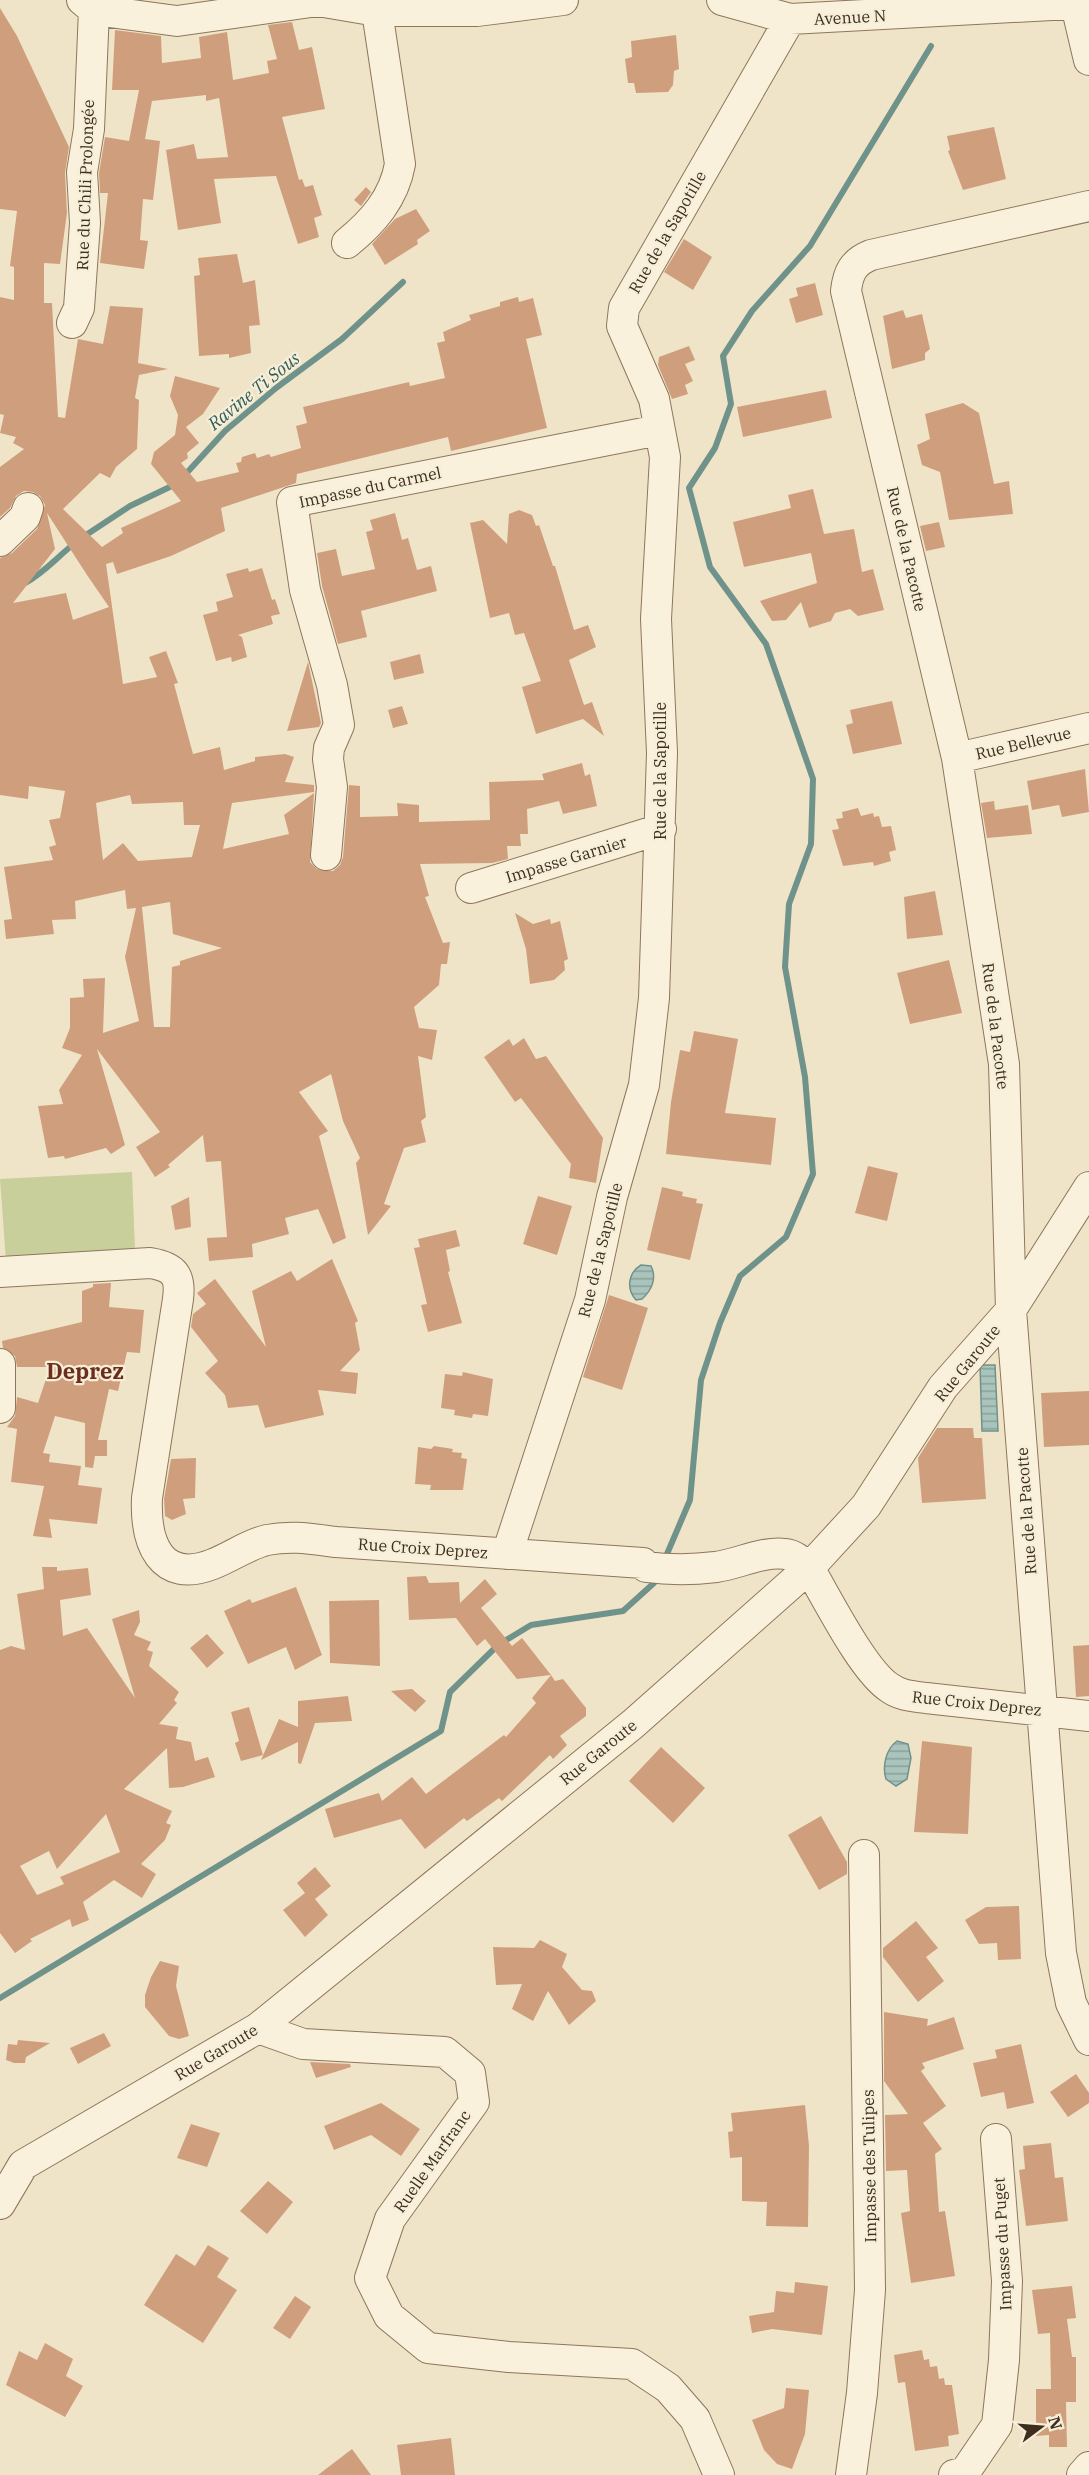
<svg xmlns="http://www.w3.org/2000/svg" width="1089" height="2475" font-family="'IBM Plex Serif',serif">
  <defs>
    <pattern id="water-rules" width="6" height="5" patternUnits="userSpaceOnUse" patternTransform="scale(1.5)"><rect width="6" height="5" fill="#a9c4bc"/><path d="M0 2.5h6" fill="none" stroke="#8ba098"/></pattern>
  </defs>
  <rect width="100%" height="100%" fill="#f0e4c8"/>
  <!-- green -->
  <path fill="#c9cf9b" d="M132,1172L135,1249L6,1261L0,1179Z"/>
  <!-- water -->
  <path fill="url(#water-rules)" stroke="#6f938a" stroke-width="1.5" d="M641,1265L651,1266C657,1278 652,1290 642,1299L636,1300C626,1289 628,1273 641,1265Z
    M980,1365H995L998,1431H982Z
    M897,1741L908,1744L911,1758L907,1779L896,1786L886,1779C882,1766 886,1749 897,1741Z"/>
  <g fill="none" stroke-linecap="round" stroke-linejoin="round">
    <!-- stream -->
    <path stroke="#6f938a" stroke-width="6" d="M183,477L225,431L276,388L342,339L403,282
      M83,537L130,506L176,484
      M25,583C44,573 57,557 75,543
      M664,1561L690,1500L701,1380L720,1323L740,1276L786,1237L813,1174L805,1077L785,967L789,904L811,844L813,779L766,644L710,567L689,488L715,448L731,404L723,356L752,311L810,246L931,46
      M0,1998L441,1731L450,1692L498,1645L531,1625L623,1611L654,1583L657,1576"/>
  </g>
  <!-- building -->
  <path fill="#cf9f7d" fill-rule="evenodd" d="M0,8L17,36L69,147L65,173L67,213L60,264L44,263V303H52L58,417L65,418L78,339L103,344L110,306L143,308L138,363L168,369L139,375L135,398L139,400L137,449L116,467L110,478L100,473L63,509L102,547L123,533L121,528L181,501L151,464L154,452L175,435L178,415L170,396L175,376L220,388L203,414L186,427L199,443L187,453L188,458L181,463L197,482L239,472L236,463L241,462L242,457L255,453L257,458L269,454L271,457L301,448L296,426L307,423L303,407L409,382L410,386L445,378L437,343L445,341L443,332L471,320L469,315L500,306V302L518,297L519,302L533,298L542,335L526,339L547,428L451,451L448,437L297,474L296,483L221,508L225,531L171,556L117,574L113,562L106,564L123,684L157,677L149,657L166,651L178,683L174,684L193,754L220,747L224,770L255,761V757L285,754L294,757L285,782L314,785V792L232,803L223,849L289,834L284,815L314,793L310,862L317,869L333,871L340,865L343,857L349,785L360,786V817L398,816L397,803L419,805V822L490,820L489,782L544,780L542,774L582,763L585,776L590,774L597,806L563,814L559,801L527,809L528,834H520L521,846H507L508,859L492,863L420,864L429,896L425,897L443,943L450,942L447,964H441L439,985L414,1007L419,1028L437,1030L432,1060L418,1056L426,1117L421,1121L426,1142L404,1148L384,1204L391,1206L368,1235L356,1163L360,1158L343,1121L331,1074L299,1092L328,1131L319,1136L346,1238L333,1244L318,1209L285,1218L289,1234L252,1244L253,1257L209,1261L207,1238L227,1237L221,1161L206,1162L203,1135L168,1165L170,1167L155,1177L136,1147L160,1132L97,1049L125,1145L111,1154L106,1148L65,1159L64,1156L48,1158L38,1106L63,1104L59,1090L82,1055L62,1048L70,1028V998L84,997L83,979L105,978L103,1033L139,1021L125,957L136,908L127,909L125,890L75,901L76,919L52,920L54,934L6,939L4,920L12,919L4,867L53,860L49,847L56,845L49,820L60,818L65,791L29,786L28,799L0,795V558L12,553L37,529L45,505L40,496L33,492L24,491L16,496L10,508L0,517V467L24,449L13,443L16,437L0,433L4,415L0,414V297L14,300V267L10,266L17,211L0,209ZM47,513L87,575L109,607L73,620L66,593L13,603L55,549ZM130,795L132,804L183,802L184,825H200L192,857L138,861L123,843L103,860L96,803ZM170,902L173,934L222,948L180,961V965L172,967L170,1027H154L142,907Z
    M292,22L299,50L312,47L325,109L282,117L299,180L302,179L305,187L313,185L322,215L314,218L319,237L298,244L276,176L214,179L221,223L178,230L166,150L194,144L197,159L228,157L219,98L206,101V95L152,101L145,139L160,141L153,200L143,199L140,240L148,241L144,269L100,263L108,193H100L99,173L105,137L129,141L139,90H112L115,30L161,36L162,63L201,58L199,37L227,32L233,80L269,73L267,61L277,59L268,25Z
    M676,35L679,69L674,71L673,85L668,92L636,93L634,83H628L625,59L632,57L631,41Z
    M994,127L1006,179L963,190L948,151L950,150L947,136Z
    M366,187L371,192L361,206L354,200Z
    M416,209L430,231L417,240L418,244L385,265L372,244L395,219Z
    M684,239L712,257L693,290L664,272Z
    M237,254L243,283L255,280L260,325L249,326L251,353L229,358V354L199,356L194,276L200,275L198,258Z
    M815,283L823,315L796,323L789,299L798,296L796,288Z
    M903,310L906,318L922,314L930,349L925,353V360L892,369L883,316Z
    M689,346L695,360L685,364L693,381L685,385L688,394L672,399L658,365L659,357Z
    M826,390L832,418L743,437L737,407Z
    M963,403L979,413L994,484L1009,481L1013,514L949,520L940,472L922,465L917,445L930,439L925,414Z
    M813,489L824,534L854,529L862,572L873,569L884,610L858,616L850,609L835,613L831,621L809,628L801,602L786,620L772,621L760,601L817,583L811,553L744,567L733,522L791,508L788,495Z
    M519,510L532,515L536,526L539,525L553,566H555L574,630L588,625L596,647L569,660L584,705L592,702L604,736L583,719L536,734L522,687L541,681L524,633L515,635L509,613L490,618L470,523L483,520L507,544L509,514Z
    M395,513L402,540L408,538L417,570L431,566L437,591L361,611L367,637L338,644L322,586L317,553L336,549L342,576L375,569L366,532L373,530L370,520Z
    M939,522L945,547L926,551L920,526Z
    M248,568L249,572L262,568L272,600L275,599L280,614L271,616L273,624L238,635L242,637L247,657L232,662L231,657L216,661L203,615L218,611L216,602L233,597L226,574Z
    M420,654L424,673L394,680L390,662Z
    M308,662L321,723L319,727L287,731Z
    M892,701L902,744L853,754L846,725L853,723L850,710Z
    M402,706L408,724L393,728L388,710Z
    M1085,769L1089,812L1062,817L1059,805L1032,810L1027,781Z
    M994,801L995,810L1028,805L1032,834L987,838L981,803Z
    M858,808L861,816L873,813L874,817L879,816L882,827L891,826L896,850L889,852L891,861L874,866L873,862L843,866L832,830L839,829L836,819L843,818L842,812Z
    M935,891L943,935L907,939L904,897Z
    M515,913L533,924L550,919L551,924L560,921L568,959L564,961L565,970L554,980L530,984L526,949Z
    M949,960L962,1013L910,1024L897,973Z
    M694,1031L738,1039L725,1113L776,1118L771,1165L666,1154L671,1102L680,1050L690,1052Z
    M524,1038L536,1059L546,1056L603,1138L596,1183L569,1178L571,1164L521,1098L515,1102L484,1057L509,1039L513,1046Z
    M868,1166L898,1173L887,1221L855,1213Z
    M662,1187L683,1192L682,1196L697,1199L696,1203L703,1204L690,1260L647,1250Z
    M538,1196L572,1206L557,1255L523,1244Z
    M189,1197L191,1227L175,1230L171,1206Z
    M456,1230L460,1246L446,1250L450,1271L448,1272L462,1323L428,1332L421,1305L427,1304L414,1248L420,1247L418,1239Z
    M332,1259L358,1321L355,1323L360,1350L340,1371L358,1373L356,1394L318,1390L324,1415L265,1428L258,1405L228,1408L225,1395L205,1373L218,1361L191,1327L193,1314L206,1304L197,1293L215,1279L266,1347L252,1291L291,1271L297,1281Z
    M111,1283L109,1307L144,1310L140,1353L127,1352L118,1391L109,1389L98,1440H107V1456H95L93,1468L85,1467V1423L55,1416L43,1453L50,1454L49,1462L81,1466L78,1485L102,1488L97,1524L49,1519L52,1538L33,1536L44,1486L11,1482L17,1429L7,1427L15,1416L17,1397L38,1403L50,1367H17L15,1356L3,1348L2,1341L82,1322V1291L93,1287V1284Z
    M609,1295L648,1308L622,1390L583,1377Z
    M463,1372L493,1379L488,1416L473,1414L472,1418L454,1415L455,1410L441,1408L445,1374L462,1376Z
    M1089,1391V1445L1044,1447L1041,1393Z
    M937,1428H973L974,1438H982L986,1499L922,1503L918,1458Z
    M434,1446L453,1449L452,1452L462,1453L461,1458L467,1459L463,1490H430L431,1485L415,1484L418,1447L431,1449Z
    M196,1458L195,1498L183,1499L186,1514L172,1520L165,1516L164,1499L171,1459Z
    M42,1567H57V1571L88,1568L91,1595L60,1600L63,1636L87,1628L135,1698L112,1619L139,1610L140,1622L134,1635L151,1642L147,1650L153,1652L149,1666L179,1692L174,1700L177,1703L159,1724L178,1727L176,1739L191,1742L195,1761L208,1757L215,1777L183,1787L169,1788L167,1748L124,1789L172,1811L166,1823L171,1825L165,1840L141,1864L156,1874L142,1898L114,1880L83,1902L89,1920L72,1927L70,1919L30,1939L32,1941L15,1953L0,1933V1650L11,1646L25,1650L17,1594L44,1589ZM106,1814L120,1852L60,1877L64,1884L37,1895L20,1866L49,1851L57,1869Z
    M426,1576L429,1583L459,1582L460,1603L485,1579L497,1594L481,1608L512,1646L522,1638L551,1675L517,1679L485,1639L477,1646L456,1618L409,1620L407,1577Z
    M296,1587L322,1655L295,1670L286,1647L248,1664L224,1611L250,1599L252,1603Z
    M379,1600L380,1666L330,1663L329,1601Z
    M207,1634L224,1653L207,1668L190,1648Z
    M1089,1645V1696L1076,1697L1073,1646Z
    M551,1675L555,1681L563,1679L586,1708V1716L560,1736L567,1745L553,1759L550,1755L502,1801L499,1798L467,1821L464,1818L425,1849L401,1819L334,1838L325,1809L379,1793L382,1801L412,1777L426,1794L504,1735L506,1737L536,1703L532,1698Z
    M412,1689L426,1701L415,1712L391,1691Z
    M348,1696L352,1721L315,1723L301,1764L298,1763V1742L261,1760L279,1719L298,1727V1701Z
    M249,1707L263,1755L241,1761L235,1743L239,1741L231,1712Z
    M922,1741L972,1747L968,1834L914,1832Z
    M661,1747L705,1788L673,1823L629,1781Z
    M821,1816L847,1862V1874L819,1890L788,1835Z
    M315,1867L331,1886L315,1899L328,1915L305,1937L283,1910L305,1893L297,1883Z
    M1019,1906L1021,1959L998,1960L997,1943L979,1944L965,1920L986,1907Z
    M916,1921L938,1948L926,1957L944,1981L918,2002L883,1957V1948Z
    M540,1940L567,1954L562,1967L582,1990L592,1991L596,2001L569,2025L548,1991L533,2021L512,2009L522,1984L496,1985L493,1947L534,1948Z
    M160,1961L179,1966L176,1986L189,2036L179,2039L169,2036L145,2007V1995L151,1977Z
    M884,2012L928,2019L927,2026L954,2017L964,2049L922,2063L925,2068L921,2071L946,2106L923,2123L942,2149L935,2154L939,2212L945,2211L955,2276L911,2283L901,2213L910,2211L907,2170L886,2171L885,2115L908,2114L884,2081Z
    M104,2033L111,2046L78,2064L70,2048Z
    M18,2040L50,2043L26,2057L25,2063H14L6,2060L8,2044L17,2045Z
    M1021,2044L1034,2103L1007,2109L1004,2092L981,2097L973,2063L997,2058L995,2050Z
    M310,2062L350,2064L351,2067L316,2078Z
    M1076,2074L1089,2093V2103L1068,2117L1050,2092Z
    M381,2103L420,2129L401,2156L371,2135L334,2150L324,2126Z
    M805,2105L809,2146L808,2227L766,2226L767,2202L742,2201V2157L730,2158L728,2132L733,2131L731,2113Z
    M191,2124L220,2133L207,2167L177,2158Z
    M1051,2143L1055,2178L1063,2177L1068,2221L1026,2226L1019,2170L1025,2169L1023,2146Z
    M268,2181L293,2202L267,2234L240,2211Z
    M208,2245L229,2258L217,2277L237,2290L203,2343L144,2305L176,2254L195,2266Z
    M795,2282L828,2286L822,2335L772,2329L752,2333L749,2316L774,2312L776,2291L794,2293Z
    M1072,2286L1076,2318L1067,2319L1072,2357H1076V2402H1066L1067,2447H1049V2435L1036,2436V2389H1051L1050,2333L1038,2334L1032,2290Z
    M295,2296L311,2307L290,2339L273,2328Z
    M45,2343L73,2359L66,2376L83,2386L65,2417L6,2385L19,2351L37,2360Z
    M922,2350L924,2360L929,2359L930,2367L937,2366L939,2379L944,2378L945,2385H952L959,2434L948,2436L949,2446L915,2451L905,2382L898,2383L894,2355Z
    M786,2388L809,2390L805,2434L792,2469L777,2464L764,2450L752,2420L784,2408Z
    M451,2438L455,2475H401L397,2445Z
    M352,2449L371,2475H318Z"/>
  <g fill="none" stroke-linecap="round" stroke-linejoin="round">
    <!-- minor casing -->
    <g stroke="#8d765c" stroke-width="32">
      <path id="minor" d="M82,0L94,10L177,21L318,1L377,11H477L563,0
        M722,0L790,19L1089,3
        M1076,5L1089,60
        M1089,206L871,255C853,262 848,273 846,291L957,758L1004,1064L1011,1310L1061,1953L1071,2003L1089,2040
        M347,243C373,222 394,198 400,164L377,11
        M72,323L79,308L85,223L82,172L89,129L94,10
        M0,541L25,517L28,508
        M957,758L1089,728
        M326,855L332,787L328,759L329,748L339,725L332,685L305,590L292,502L659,430
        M471,888L661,829
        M0,1272L150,1263C174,1267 181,1275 178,1299L147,1498C145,1542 160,1585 213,1564C231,1557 249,1544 267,1540C291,1535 312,1539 336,1542L643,1563L646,1567C669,1570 692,1570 716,1567C738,1564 763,1551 785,1554C795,1555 802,1562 809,1568C827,1598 863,1671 890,1688C901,1696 913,1696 926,1698L1089,1716
        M0,1364V1408
        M507,1554L590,1300L612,1197L644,1085L654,998L662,753L656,619L665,457L654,399L622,326L624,308L790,19
        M258,2028L303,2044L445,2052L470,2073L474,2102L390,2219L370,2278L389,2316L428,2348L509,2357L632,2364L668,2388L695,2419L719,2475
        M0,2204L23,2165L258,2028L633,1724L809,1568L866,1506L943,1387L1011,1310L1089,1187
        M851,2475L862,2393L870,2290L864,1855
        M954,2475L965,2472L997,2425L1004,2360L1007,2281L996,2139
        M1082,2475L1089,2467"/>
    </g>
    <!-- minor -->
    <use href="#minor" stroke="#faf1dc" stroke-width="30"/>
  </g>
  <g text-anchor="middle" stroke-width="4.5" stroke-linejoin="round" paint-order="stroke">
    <!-- street labels -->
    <g font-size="16" fill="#3d2e20" stroke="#f7eed8">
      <text transform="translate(850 17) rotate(-3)" y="6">Avenue N</text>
      <text transform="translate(85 185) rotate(-88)" y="6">Rue du Chili Prolongée</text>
      <text transform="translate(667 232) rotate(-60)" y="6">Rue de la Sapotille</text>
      <text transform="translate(370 487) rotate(-12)" y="6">Impasse du Carmel</text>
      <text transform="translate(907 549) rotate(77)" y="6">Rue de la Pacotte</text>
      <text transform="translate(1023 743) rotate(-13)" y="6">Rue Bellevue</text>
      <text transform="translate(660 771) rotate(-90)" y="6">Rue de la Sapotille</text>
      <text transform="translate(566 859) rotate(-17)" y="6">Impasse Garnier</text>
      <text transform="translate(996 1026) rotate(83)" y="6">Rue de la Pacotte</text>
      <text transform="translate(600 1250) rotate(-76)" y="6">Rue de la Sapotille</text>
      <text transform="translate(967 1363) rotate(-51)" y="6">Rue Garoute</text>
      <text transform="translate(1026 1511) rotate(-94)" y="6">Rue de la Pacotte</text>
      <text transform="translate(423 1548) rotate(4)" y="6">Rue Croix Deprez</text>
      <text transform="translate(977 1703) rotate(6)" y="6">Rue Croix Deprez</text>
      <text transform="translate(598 1752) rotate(-39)" y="6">Rue Garoute</text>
      <text transform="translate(216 2052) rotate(-31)" y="6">Rue Garoute</text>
      <text transform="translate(432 2161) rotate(-55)" y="6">Ruelle Marfranc</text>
      <text transform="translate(869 2166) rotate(-91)" y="6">Impasse des Tulipes</text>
      <text transform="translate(1002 2244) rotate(-93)" y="6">Impasse du Puget</text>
    </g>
    <!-- water labels -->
    <g font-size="18" font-style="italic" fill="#2f5d5a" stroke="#f7eed8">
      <text transform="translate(254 391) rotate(-39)" y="6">Ravine Ti Sous</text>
    </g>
    <!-- district labels -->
    <g font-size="22" font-weight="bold" fill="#6b2e1e" stroke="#f7eed8">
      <text x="85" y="1379">Deprez</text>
    </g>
  </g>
  <!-- north arrow -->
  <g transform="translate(1041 2427) rotate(74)" stroke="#f7eed8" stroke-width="4.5" paint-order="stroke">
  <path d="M0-4.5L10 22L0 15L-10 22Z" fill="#3d2e20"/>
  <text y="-9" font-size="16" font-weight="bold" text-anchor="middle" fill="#3d2e20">N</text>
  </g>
</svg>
